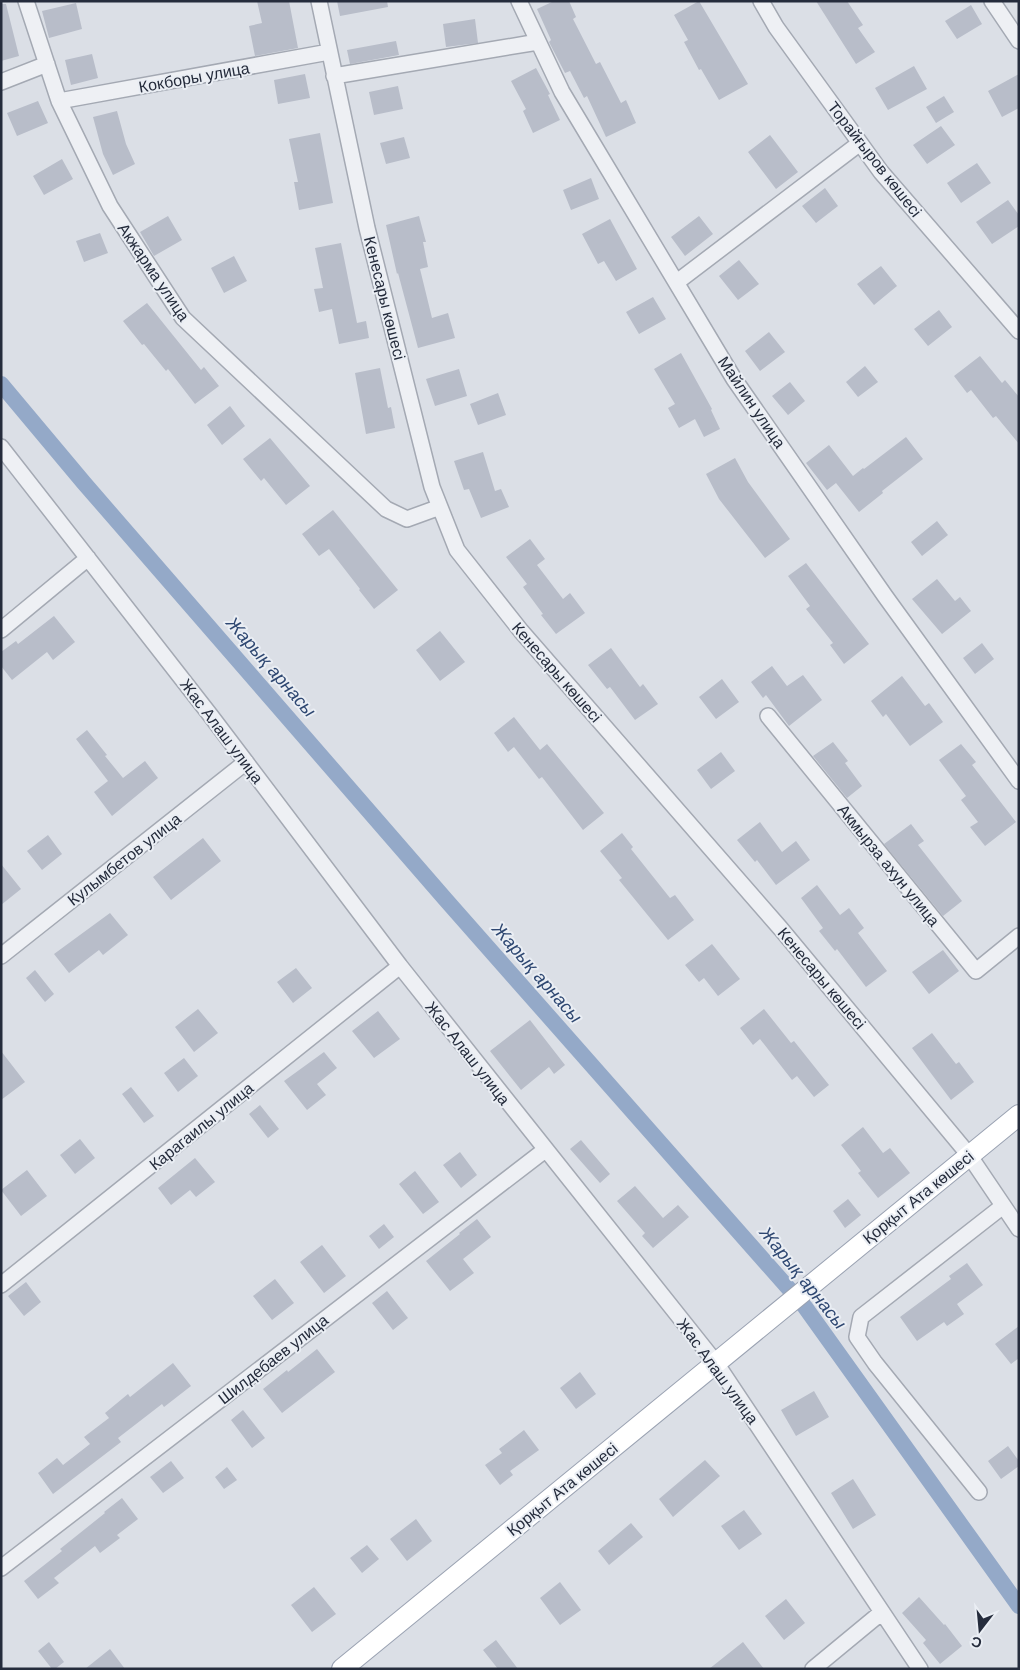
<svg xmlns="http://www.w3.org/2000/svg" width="1020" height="1670" font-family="'DM Sans',sans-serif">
  <rect width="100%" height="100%" fill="#dbdfe6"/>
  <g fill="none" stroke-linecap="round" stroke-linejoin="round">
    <!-- canal -->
    <path stroke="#94a9c8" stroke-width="16" d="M1,384L84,483L446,900L805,1307L1019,1606"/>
  </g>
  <!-- building -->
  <path fill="#b8bdc9" d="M257,1H289L298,48L255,56L249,26L262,23Z
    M337,1H387L388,7L340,16Z
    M554,1H569L576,17L573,19L596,64L600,62L621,103L626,100L636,123L606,137L587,96L584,98L570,71L565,73L549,42L551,40L537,9Z
    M699,1L748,84L719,100L701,69L699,70L684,42L688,40L674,15Z
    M816,1H847L863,25L858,28L875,52L856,64Z
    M76,3L82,29L49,38L42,11Z
    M1,4H6L19,56L1,61Z
    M971,5L982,24L957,39L945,21Z
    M475,19L478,43L446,47L443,24Z
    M396,41L399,55L350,64L347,50Z
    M92,54L98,78L71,85L65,60Z
    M914,66L927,89L888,110L875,88Z
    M536,68L550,94L548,95L560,120L533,133L523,111L526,109L511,81Z
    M305,74L310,98L278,104L274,80Z
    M1019,74V108L1002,117L988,91Z
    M398,86L403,109L374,115L369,92Z
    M944,96L954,112L936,123L926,107Z
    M38,101L48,123L17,136L7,113Z
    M117,111L126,144L135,164L113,175L103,154L93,117Z
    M941,126L955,145L927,164L913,145Z
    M320,133L333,203L299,210L294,182H298L289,139Z
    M770,135L798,172L776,189L748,152Z
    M404,137L410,158L386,164L380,143Z
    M62,159L73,179L44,195L33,176Z
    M977,163L991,183L961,203L947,183Z
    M591,178L599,199L571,210L563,190Z
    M825,188L838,206L816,223L802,206Z
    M1008,200L1019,215V226L992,244L976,222Z
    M168,216L182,240L154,256L140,232Z
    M419,216L426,242H423L428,267L420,269L432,318L448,313L455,338L418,348L398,273L397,274L386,225Z
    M699,216L713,234L685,256L671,237Z
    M610,219L637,269L616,281L604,261L598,264L582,234Z
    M100,233L108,253L84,262L76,241Z
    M341,243L357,323L366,321L369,338L339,344L332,309L319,312L314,289L323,288L315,248Z
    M234,256L247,281L224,293L211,268Z
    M739,260L759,284L738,300L719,276Z
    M881,266L897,286L874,305L857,284Z
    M653,297L666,319L639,334L626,312Z
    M147,303L201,370L204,367L219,386L195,404L168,369L166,371L144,344L142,345L123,321Z
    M939,310L952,327L928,346L914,329Z
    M769,332L785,352L760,371L745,351Z
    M681,353L712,409L711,410L720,429L704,437L695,419L679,428L668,408L675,404L654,369Z
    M980,356L1002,383L1005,380L1019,397V444L996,416L993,418L971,390L967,393L954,376Z
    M865,366L878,382L858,397L846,382Z
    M380,368L388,408L391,407L395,428L366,434L355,373Z
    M459,369L467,396L435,406L426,379Z
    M790,382L805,401L788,415L772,396Z
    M498,393L506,415L478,425L470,404Z
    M230,406L245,426L222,445L207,425Z
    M906,437L923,459L882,491L883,493L859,512L836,483L827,490L806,463L829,445L853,476L863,468L864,469Z
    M270,438L310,486L286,505L264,478L261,481L243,459Z
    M483,452L495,491L501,489L509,507L481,518L469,489L464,490L454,461Z
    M735,458L748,482L790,539L765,558L719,499L706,474Z
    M333,510L398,590L374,609L359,590L360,589L329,549L319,556L302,534Z
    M937,521L948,535L922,556L911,542Z
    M530,539L545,559L537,565L563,599L570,593L585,613L556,634L541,615L543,614L523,587L527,584L506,557Z
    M806,563L869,644L844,664L830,645L833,643L806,609L810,606L788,576Z
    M937,579L955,601L960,597L971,611L942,634L912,599Z
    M54,616L75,642L53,660L47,652L12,680L1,666V652L16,641L18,644Z
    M440,631L465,662L440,681L416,650Z
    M982,643L994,659L975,674L963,658Z
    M611,648L640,687L643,684L658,704L635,720L610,687L607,689L588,665Z
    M772,666L787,686L803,675L822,700L789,726L766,695L763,698L751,682Z
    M902,676L925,706L929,703L943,722L910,746L886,714L883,717L871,701Z
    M722,679L739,702L716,719L699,697Z
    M514,717L540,750L547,744L604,813L583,830L542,777L539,779L514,747L508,752L494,733Z
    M87,730L107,755L105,756L123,778L145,761L158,778L112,816L94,792L108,781L76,739Z
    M833,742L848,761L845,763L862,786L847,798L813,756Z
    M961,744L976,762L972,765L1016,822L985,846L970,827L978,822L961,800L966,796L939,760Z
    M721,752L735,771L711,789L697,770Z
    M760,822L782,852L796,841L810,860L776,885L757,860L755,862L737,840Z
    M911,824L924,841L918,845L962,901L943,916L884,844Z
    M622,833L633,847L631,849L670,898L675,895L694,920L668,940L619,880L622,878L600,851Z
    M48,835L62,854L42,870L27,851Z
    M203,838L221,861L171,900L153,877Z
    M1,864L21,889L1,905Z
    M817,885L840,915L849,908L864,928L858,933L887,971L866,987L837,949L835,951L819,931L823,928L801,898Z
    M110,913L128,935L103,955L99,950L69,973L54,954Z
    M712,944L740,979L718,996L704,978L699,982L685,965Z
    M943,950L959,971L929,994L912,972Z
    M296,968L312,988L293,1003L277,982Z
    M35,970L54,994L45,1002L26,978Z
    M198,1009L218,1033L194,1052L175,1027Z
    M764,1009L791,1043L794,1041L829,1085L814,1097L797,1076L792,1080L760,1039L753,1045L740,1028Z
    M378,1011L400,1039L374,1058L352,1031Z
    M530,1020L565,1065L554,1074L549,1067L521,1090L490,1051Z
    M932,1033L956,1064L959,1062L974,1082L951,1100L912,1048Z
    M1,1051L25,1082L1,1100Z
    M324,1052L337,1068L317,1084L326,1095L307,1110L284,1081Z
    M184,1058L198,1076L178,1092L164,1073Z
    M131,1087L154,1116L144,1123L122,1094Z
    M260,1105L279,1129L268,1138L249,1114Z
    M863,1127L883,1153L890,1148L910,1173L878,1198L858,1173L861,1171L841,1145Z
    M80,1139L95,1158L75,1174L60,1155Z
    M581,1140L610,1174L600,1183L570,1149Z
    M460,1152L477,1175L461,1188L443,1165Z
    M195,1158L215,1182L196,1197L190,1190L171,1205L158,1188Z
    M27,1170L47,1196L21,1216L1,1190Z
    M415,1171L439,1202L423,1214L399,1184Z
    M635,1186L663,1218L678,1205L689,1217L653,1248L642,1236L645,1233L617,1201Z
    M848,1199L861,1215L845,1228L833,1211Z
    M477,1219L491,1237L463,1259L474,1273L450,1291L426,1261L460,1234L459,1233Z
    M384,1224L394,1237L379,1249L369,1236Z
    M322,1245L346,1276L324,1293L300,1262Z
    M967,1263L983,1285L957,1304L964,1314L947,1326L944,1322L917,1341L900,1317L951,1279L949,1276Z
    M275,1279L294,1303L272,1320L253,1296Z
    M26,1282L41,1302L24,1316L8,1296Z
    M387,1291L408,1318L393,1330L372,1303Z
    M1019,1326V1358L1011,1364L995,1344Z
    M317,1349L335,1372L282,1413L263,1389L287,1370L288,1372Z
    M173,1363L191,1386L164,1407L162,1404L118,1438L121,1442L53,1494L38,1473L57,1458L63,1465L90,1444L84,1437L109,1418L105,1413L128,1394L130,1397Z
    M580,1372L596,1394L576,1409L560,1388Z
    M814,1391L829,1417L796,1436L781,1410Z
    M243,1410L265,1438L252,1448L231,1420Z
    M524,1430L539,1450L510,1471L513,1475L500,1485L485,1465L502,1453L499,1449Z
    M1008,1446L1019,1461V1466L1001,1479L988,1461Z
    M705,1460L720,1476L673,1517L659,1499Z
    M171,1461L184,1478L163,1493L150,1477Z
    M227,1467L237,1480L224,1489L215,1477Z
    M853,1479L876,1515L853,1529L831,1493Z
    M122,1498L138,1519L117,1535L120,1538L100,1553L95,1546L54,1578L59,1583L38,1599L24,1581L62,1551L60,1549L105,1513L104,1512Z
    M744,1510L762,1534L739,1550L721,1526Z
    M416,1519L432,1541L407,1561L390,1539Z
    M631,1523L643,1537L609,1565L598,1551Z
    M367,1545L379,1559L362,1573L350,1558Z
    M560,1582L581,1610L560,1625L540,1598Z
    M314,1587L336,1614L312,1632L291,1605Z
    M919,1597L944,1625L945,1624L962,1646L940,1664L923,1643L926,1640L902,1613Z
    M786,1599L805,1623L784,1640L765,1616Z
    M496,1640L518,1669H498L483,1650Z
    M49,1642L64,1662L55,1669H52L38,1651Z
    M743,1642L764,1669H709Z
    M110,1649L125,1669H85Z"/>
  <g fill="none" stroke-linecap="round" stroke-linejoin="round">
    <!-- minor casing -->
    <g stroke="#a4a9b3" stroke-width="18">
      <path id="minor" d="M26,1L59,101L110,206L183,318L386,509L407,519L440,507
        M319,1L367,228L432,487L457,550L521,631L781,929L969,1155L1019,1229
        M519,1L562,92L734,379L885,596L1019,781
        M761,1L776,27L881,172L1019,331
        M992,1L1019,41
        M334,76L538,42
        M1,82L47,64
        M59,101L329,52
        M677,282L860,143
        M1,447L211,716L400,966L716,1363L920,1669
        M1,630L88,558
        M768,716L976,971L1019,936
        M1,956L246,762
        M1,1285L400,966
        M979,1492L875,1363L857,1337L861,1317L1003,1206
        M1,1568L545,1150
        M813,1669L882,1612"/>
    </g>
    <!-- major casing -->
    <g stroke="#9aa2b2" stroke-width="22">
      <path id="major" d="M342,1669L1019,1115"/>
    </g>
    <!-- minor -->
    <use href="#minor" stroke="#eef0f4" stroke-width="15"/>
    <!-- major -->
    <use href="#major" stroke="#fff" stroke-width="20"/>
  </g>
  <g text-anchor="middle" stroke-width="4" stroke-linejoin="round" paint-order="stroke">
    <!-- street labels -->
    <g font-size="16" fill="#252c3c" stroke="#eaeef4">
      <text transform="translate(194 77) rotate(-10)" y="6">Кокборы улица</text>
      <text transform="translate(875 159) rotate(52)" y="6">Торайғыров көшесі</text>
      <text transform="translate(154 272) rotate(56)" y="6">Акжарма улица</text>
      <text transform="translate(385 298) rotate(76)" y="6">Кенесары көшесі</text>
      <text transform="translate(752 402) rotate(56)" y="6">Майлин улица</text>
      <text transform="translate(557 672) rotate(49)" y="6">Кенесары көшесі</text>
      <text transform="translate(222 731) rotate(53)" y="6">Жас Алаш улица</text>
      <text transform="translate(124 859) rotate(-38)" y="6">Кулымбетов улица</text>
      <text transform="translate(889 865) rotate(51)" y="6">Акмырза ахун улица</text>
      <text transform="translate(822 978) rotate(50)" y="6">Кенесары көшесі</text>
      <text transform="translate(468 1053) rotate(52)" y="6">Жас Алаш улица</text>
      <text transform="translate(201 1126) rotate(-39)" y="6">Карагаилы улица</text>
      <text transform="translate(918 1197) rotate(-39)" y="6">Қорқыт Ата көшесі</text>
      <text transform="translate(273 1359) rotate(-38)" y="6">Шилдебаев улица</text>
      <text transform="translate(718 1371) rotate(54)" y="6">Жас Алаш улица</text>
      <text transform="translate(562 1489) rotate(-39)" y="6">Қорқыт Ата көшесі</text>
    </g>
    <!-- water labels -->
    <g font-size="18" font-style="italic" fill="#2e4771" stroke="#eaeef4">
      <text transform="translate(271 667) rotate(49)" y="6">Жарық арнасы</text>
      <text transform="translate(537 973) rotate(49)" y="6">Жарық арнасы</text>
      <text transform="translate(803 1278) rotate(51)" y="6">Жарық арнасы</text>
    </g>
  </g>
  <!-- border -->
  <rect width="1020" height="1670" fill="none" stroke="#252c3c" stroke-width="5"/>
  <!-- north arrow -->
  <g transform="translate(980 1630) rotate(196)" stroke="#eaeef4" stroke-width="4" paint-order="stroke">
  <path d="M0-4L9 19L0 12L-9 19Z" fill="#252c3c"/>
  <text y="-8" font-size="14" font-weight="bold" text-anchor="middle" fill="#252c3c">С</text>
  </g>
</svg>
